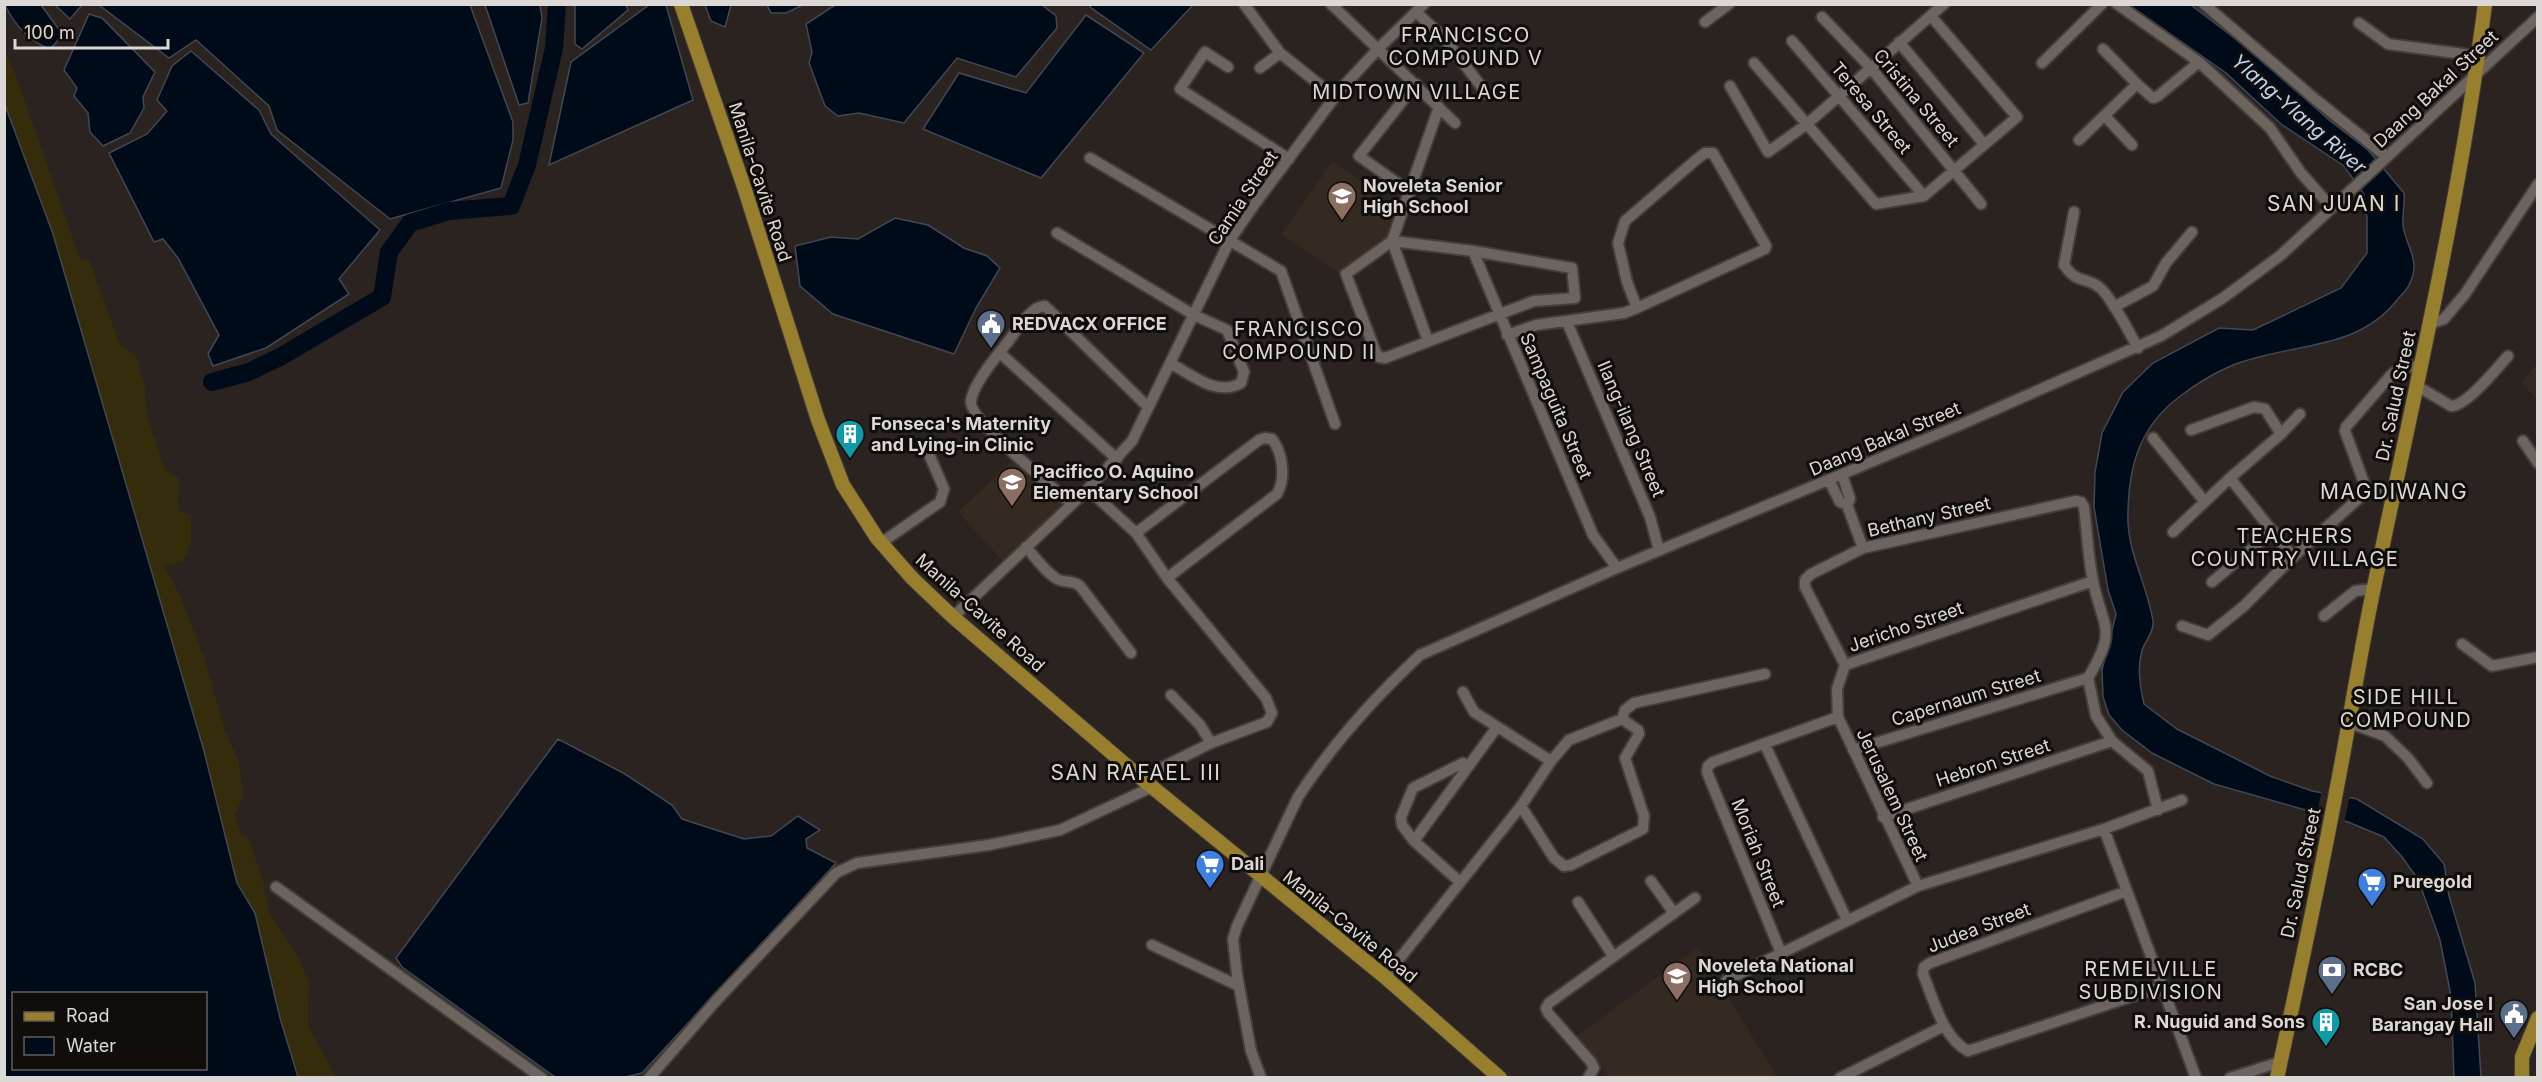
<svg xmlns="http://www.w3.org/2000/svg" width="2542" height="1082" font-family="Inter,sans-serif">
  <rect width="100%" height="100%" fill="#2a231f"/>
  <!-- built -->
  <path fill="#352a21" d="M1333,161L1399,210L1389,238L1341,274L1281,234Z
    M2537,364V400L2521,382Z
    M1015,458L1066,504L1006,565L958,512Z
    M1698,947L1777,1077H1609L1576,1037Z"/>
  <!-- sand -->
  <path fill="#342c0b" d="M4,49L17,78L80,259L89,260L121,347L135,353L145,387L147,414L165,470L179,478L178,510L191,516V541L184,561L164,566L179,593L204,657L225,731L239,762L243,797L235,815L241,835L249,838L264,884L268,910L301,962L309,984L308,1025L336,1077H298L280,1018L252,906L237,883L204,751L53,234L5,105Z"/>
  <!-- water -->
  <path fill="#000b1a" stroke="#424852" stroke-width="1.5" fill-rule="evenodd" d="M1041,4L1056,16L1057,28L1016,77L957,58L904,123L859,113L838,116L825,106L809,63L812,52L806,24L835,5Z
    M1092,4H1193V5L1151,50L1090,7Z
    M5,5H41L63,35L50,49C29,41 14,24 5,5Z
    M55,5H82L70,19Z
    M99,5H470L513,122V140L501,188L390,219L277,130L269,106L196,40L169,58Z
    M485,5H540L542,18L528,103L519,105Z
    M575,5H626L628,10L582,49L575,44Z
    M649,5H666L693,100L549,165L571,62Z
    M705,5H731L725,27L711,21Z
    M767,5H803L786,13H771Z
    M2129,5H2191L2259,57L2329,120L2368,150L2404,193C2405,204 2402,215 2403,225C2406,248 2422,260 2409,285C2407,290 2401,295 2398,299C2356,353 2290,342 2233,365C2214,373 2196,384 2179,397C2140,427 2129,464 2128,512C2126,551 2147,583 2153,621C2155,630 2145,642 2142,650C2137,668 2140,686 2144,704L2177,729L2270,776L2312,791L2357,799L2423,839L2444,864L2449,896L2475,983L2481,1077H2454L2451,996L2440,940L2418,879L2402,857L2384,837L2348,822L2214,784L2152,753L2122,730L2109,715L2103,697L2102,670L2116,614L2108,590L2094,507L2095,472L2102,433L2123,392L2153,363L2219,328L2253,330L2341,288L2367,253V217L2364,205V194L2344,166L2281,124L2226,73Z
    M89,14L102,18L155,72L143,97L144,108L130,133L103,146L90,132L88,113L74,96L77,88L64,70Z
    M1086,15L1144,53L1041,178L923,129L959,73L1026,93Z
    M191,51L259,110L271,134L380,230L339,279L349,294L266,348L213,366L208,354L219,335L178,258L163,239L154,242L109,153L147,134L167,111L157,100L172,66Z
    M5,105L53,234L204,751L237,883L255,913L280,1018L298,1077H5ZM14,994H206V1068H14Z
    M895,218L928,225L964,248L987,256L1000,268L976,308L954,354L833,314L800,286L795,246L831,237L858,239Z
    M558,739L625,774L672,805L682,819L744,839L771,836L798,816L820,830L806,839L807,848L836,863L642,1073L621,1078L555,1077L402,967L396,958Z"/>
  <!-- pier -->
  <path fill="#2a231f" d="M2322,790L2350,795L2344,824L2316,817Z"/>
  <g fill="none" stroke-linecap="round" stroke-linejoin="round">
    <!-- river -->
    <path stroke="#000b1a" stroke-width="18" d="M212,382L249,372L280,357L382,297L389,252L410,223L449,211L511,206L527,165L554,48L557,4"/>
    <!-- minor casing -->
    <g stroke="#423e3a" stroke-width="14">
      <path id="minor" d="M1244,4L1280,53L1335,97
        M1331,4L1455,123
        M2117,4L2199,62L2270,128L2301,173L2332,208
        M2204,4L2315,99L2387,157
        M1416,12L1445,39L1487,94
        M1822,17L1870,67L1981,204
        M1705,22L1729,4
        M2359,23L2388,44L2478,56
        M1792,41L1924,196
        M1899,42L1984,144
        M1754,63L1876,204L1924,196L2017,117L1931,16
        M2042,63L2102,4
        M1228,67L1205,52L1180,89L1289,159
        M1260,68L1280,53
        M2137,84L2153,98L2158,96L2199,62
        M1730,86L1768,152L1807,124L1944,4
        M2105,116L2132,145
        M2079,140L2137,84L2103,49
        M1090,158L1281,271L1335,424
        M1410,192L1359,156L1416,84
        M2074,212L2064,265C2078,285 2085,276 2099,287C2111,296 2130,334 2138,348
        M1057,233L1194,315L1227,330L1244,372L1241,383C1217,397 1192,375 1170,363
        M1392,241L1473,251L1572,268L1575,298L1534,301L1385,358L1379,357L1376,353L1346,274Z
        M1392,241L1439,107
        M1392,241L1428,341
        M1473,251L1593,535L1617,568
        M2114,307L2153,286L2166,263L2192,232
        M1567,322L1650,517L1659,550
        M2429,324L2444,319L2465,294L2538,184
        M1507,335L1536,325L1624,313L1637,308L1765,249L1766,246L1713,153H1705L1697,159L1625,221L1618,243L1627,282L1637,308
        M1000,353L1117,459
        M2417,386L2451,406C2466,407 2497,368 2508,356
        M2191,430L2254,407L2265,409L2281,434
        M2153,438L2205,502
        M2523,441L2538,463
        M1842,474L1850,499L1847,505L1863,548
        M2230,478L2293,557
        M1829,480L1840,502L1847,505
        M1088,489L1136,533L1167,578L1266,698L1272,713L1267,722L1211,743L1157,770
        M2367,491L2345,431L2346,427L2391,375L2402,367L2421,366
        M1072,504C1055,489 968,419 971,401C973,384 996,357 1007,343C1016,332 1030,306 1045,306L1148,407
        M2173,532L2230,478L2281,434L2300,414
        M1136,533L1259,440L1265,438L1272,439C1283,453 1286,479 1277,494L1167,578
        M881,543L940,502L944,489L925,445
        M1026,547C1035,557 1045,572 1057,579C1064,583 1073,580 1080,586L1131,653
        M2212,582L2273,531
        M2324,616L2355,591L2373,589
        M953,617L1088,489L1132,441L1230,240L1254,205L1340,90L1378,49L1424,4
        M2182,626L2208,635L2244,606L2293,557L2367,491L2393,497
        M2462,644L2492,666L2538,657
        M1845,665L1805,587V580L1811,574L1863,548L2076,501L2081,502L2084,507C2087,531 2088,557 2093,581C2103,630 2118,628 2088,678
        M2088,678L2096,716L2112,741L2148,771L2158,810
        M1463,692L1474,712L1551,761
        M1171,695L1200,725L1211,743
        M1838,717L1918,886
        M2347,722L2385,736L2408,758L2427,783
        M1765,745L1847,920
        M1853,750L2088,678
        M1521,806L1554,858L1564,866L1571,865L1643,829L1644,816L1625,758L1639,734L1638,730L1622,719
        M1883,817L2112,741
        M2104,829L2196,1078
        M1414,841L1497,727
        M1651,881L1674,913
        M1460,882L1414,841L1402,825L1401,817L1413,788L1463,763L1469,766
        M276,887L542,1078
        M2127,891L1930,963L1924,967L1923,974C1934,1000 1942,1037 1968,1051L2163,986
        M1578,902L1613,956
        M1152,945L1239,986
        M1781,953L1707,772L1708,766L1713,762L1838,717L1837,689L1845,665L2093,581
        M1385,977L1521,806L1551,761L1569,740L1622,719L1625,710L1634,703L1765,674
        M1727,980L1918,886L2104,829L2182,800
        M649,1078L715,1002L836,873L857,863L989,845L1060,830L1152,787
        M1261,1078L1251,1051L1237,975L1233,939L1237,926L1298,797C1332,745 1375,697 1420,655L1617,568L1962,424L2161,336L2223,298L2281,255L2538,17
        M1588,1078L1594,1068L1591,1062L1548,1013L1546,1008L1549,1003L1695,898
        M1840,1078L1944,1026
        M2230,1078L2280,1062"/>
    </g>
    <!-- major casing -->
    <g stroke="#423e3a" stroke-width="16">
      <path id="major" d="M681,4L744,187L818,420L843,485L877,538L912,578L953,617L1141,778L1385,977L1500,1078
        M2277,1078C2298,981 2319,884 2337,787C2350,720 2360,653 2374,587C2414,394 2460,201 2485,4
        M2522,1078V1057L2538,1018"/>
    </g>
    <!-- minor -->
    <use href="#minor" stroke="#6c645f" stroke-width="10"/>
    <!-- major -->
    <use href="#major" stroke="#987f2e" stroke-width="14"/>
  </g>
  <!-- icons -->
  <defs>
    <g id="school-pin" transform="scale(1.5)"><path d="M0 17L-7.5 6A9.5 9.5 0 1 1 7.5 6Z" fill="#8d6e63" stroke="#100d0b"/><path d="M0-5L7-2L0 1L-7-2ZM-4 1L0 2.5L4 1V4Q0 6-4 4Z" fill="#fff"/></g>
    <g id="civic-pin" transform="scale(1.5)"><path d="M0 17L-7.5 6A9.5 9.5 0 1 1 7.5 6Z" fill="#5c6f8a" stroke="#100d0b"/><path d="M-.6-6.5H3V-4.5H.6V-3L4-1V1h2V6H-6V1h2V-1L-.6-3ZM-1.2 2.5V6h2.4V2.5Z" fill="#fff"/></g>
    <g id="building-pin" transform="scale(1.5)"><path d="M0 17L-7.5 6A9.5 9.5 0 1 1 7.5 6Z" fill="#0f9aa8" stroke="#100d0b"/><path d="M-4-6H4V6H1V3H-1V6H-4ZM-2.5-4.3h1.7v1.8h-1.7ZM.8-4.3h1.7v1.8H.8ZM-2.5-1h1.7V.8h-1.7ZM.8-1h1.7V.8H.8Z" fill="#fff"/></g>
    <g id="supermarket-pin" transform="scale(1.5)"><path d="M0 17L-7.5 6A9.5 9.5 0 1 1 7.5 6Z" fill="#3f7fe0" stroke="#100d0b"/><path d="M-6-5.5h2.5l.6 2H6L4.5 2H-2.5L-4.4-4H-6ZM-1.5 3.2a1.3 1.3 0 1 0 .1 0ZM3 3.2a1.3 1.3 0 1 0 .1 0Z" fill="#fff"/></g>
    <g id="bank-pin" transform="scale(1.5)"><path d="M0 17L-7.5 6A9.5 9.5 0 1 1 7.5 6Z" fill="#5c6f8a" stroke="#100d0b"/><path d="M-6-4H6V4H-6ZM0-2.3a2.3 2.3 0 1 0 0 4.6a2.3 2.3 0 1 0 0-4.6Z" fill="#fff"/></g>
  </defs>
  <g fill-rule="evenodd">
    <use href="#school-pin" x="1342" y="196"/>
    <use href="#civic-pin" x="991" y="324"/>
    <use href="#building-pin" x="850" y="434"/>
    <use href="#school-pin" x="1012" y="482"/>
    <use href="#supermarket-pin" x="1210" y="864"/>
    <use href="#supermarket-pin" x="2372" y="882"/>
    <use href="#bank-pin" x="2332" y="970"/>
    <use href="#school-pin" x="1677" y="976"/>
    <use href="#civic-pin" x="2514" y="1014"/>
    <use href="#building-pin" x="2326" y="1022"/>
  </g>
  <g text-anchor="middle" stroke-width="6" stroke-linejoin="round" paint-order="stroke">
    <!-- street labels -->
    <g font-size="18" fill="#dcd8d5" stroke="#100d0b">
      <text transform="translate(2436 89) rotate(-43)" y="6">Daang Bakal Street</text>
      <text transform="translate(1916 98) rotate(50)" y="6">Cristina Street</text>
      <text transform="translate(1871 108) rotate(50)" y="6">Teresa Street</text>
      <text transform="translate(760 182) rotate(72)" y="6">Manila-Cavite Road</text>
      <text transform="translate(1243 198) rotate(-56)" y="6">Camia Street</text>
      <text transform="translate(2396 396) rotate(-78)" y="6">Dr. Salud Street</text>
      <text transform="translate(1556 406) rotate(67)" y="6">Sampaguita Street</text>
      <text transform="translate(1631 429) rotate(67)" y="6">Ilang-ilang Street</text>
      <text transform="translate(1885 439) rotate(-23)" y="6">Daang Bakal Street</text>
      <text transform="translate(1929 517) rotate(-13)" y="6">Bethany Street</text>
      <text transform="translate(980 613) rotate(42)" y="6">Manila-Cavite Road</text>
      <text transform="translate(1906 627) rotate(-19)" y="6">Jericho Street</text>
      <text transform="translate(1966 698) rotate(-17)" y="6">Capernaum Street</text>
      <text transform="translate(1993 763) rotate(-18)" y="6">Hebron Street</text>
      <text transform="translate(1892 795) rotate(65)" y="6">Jerusalem Street</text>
      <text transform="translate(1758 853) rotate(68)" y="6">Moriah Street</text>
      <text transform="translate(2301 873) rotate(-78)" y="6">Dr. Salud Street</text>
      <text transform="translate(1350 927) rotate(39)" y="6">Manila-Cavite Road</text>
      <text transform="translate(1979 928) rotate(-21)" y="6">Judea Street</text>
    </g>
    <!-- poi labels -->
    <g font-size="18" font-weight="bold" fill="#dcd8d5" stroke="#100d0b" text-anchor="start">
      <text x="1363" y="192">Noveleta Senior<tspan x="1363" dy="21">High School</tspan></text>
      <text x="1012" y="330">REDVACX OFFICE</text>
      <text x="871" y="430">Fonseca's Maternity<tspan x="871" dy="21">and Lying-in Clinic</tspan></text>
      <text x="1033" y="478">Pacifico O. Aquino<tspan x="1033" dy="21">Elementary School</tspan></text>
      <text x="1231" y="870">Dali</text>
      <text x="2393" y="888">Puregold</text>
      <text x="1698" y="972">Noveleta National<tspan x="1698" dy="21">High School</tspan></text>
      <text x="2353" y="976">RCBC</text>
      <text x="2493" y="1010" text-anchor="end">San Jose I<tspan x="2493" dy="21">Barangay Hall</tspan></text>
      <text x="2305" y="1028" text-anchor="end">R. Nuguid and Sons</text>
    </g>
    <!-- neighbourhood labels -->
    <g font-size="20" letter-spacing="1.5" fill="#dcd8d5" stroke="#100d0b">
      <text x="1466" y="42">FRANCISCO<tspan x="1466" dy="23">COMPOUND V</tspan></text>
      <text x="1417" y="99">MIDTOWN VILLAGE</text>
      <text x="1299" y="336">FRANCISCO<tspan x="1299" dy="23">COMPOUND II</tspan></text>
      <text x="2295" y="543">TEACHERS<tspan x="2295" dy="23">COUNTRY VILLAGE</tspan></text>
      <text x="2406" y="704">SIDE HILL<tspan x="2406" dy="23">COMPOUND</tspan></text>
      <text x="2151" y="976">REMELVILLE<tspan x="2151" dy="23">SUBDIVISION</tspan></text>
    </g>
    <!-- water labels -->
    <g font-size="20" font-style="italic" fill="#b7d4f2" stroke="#100d0b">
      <text transform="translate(2299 114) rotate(41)" y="7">Ylang-Ylang River</text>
    </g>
    <!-- quarter labels -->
    <g font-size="21" letter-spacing="1.5" fill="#dcd8d5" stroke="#100d0b">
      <text x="2334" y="211">SAN JUAN I</text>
      <text x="2394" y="499">MAGDIWANG</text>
      <text x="1136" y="780">SAN RAFAEL III</text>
    </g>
  </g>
  <!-- border -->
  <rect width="2542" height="1082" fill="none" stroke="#dcd8d5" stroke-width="12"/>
  <!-- legend -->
  <rect x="12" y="992" width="195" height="78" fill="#100d0b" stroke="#625e5c" stroke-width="1.5"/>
  <rect x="24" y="1012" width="30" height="9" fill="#987f2e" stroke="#625e5c" stroke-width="1.5"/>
  <text x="66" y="1022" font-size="18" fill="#dcd8d5">Road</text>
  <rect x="24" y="1037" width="30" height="18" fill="#000b1a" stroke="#625e5c" stroke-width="1.5"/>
  <text x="66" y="1052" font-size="18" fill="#dcd8d5">Water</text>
  <!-- scale -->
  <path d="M15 39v9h153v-9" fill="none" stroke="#dcd8d5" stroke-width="3"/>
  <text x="24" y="39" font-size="18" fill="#dcd8d5" stroke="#100d0b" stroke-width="4.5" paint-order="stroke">100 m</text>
</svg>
